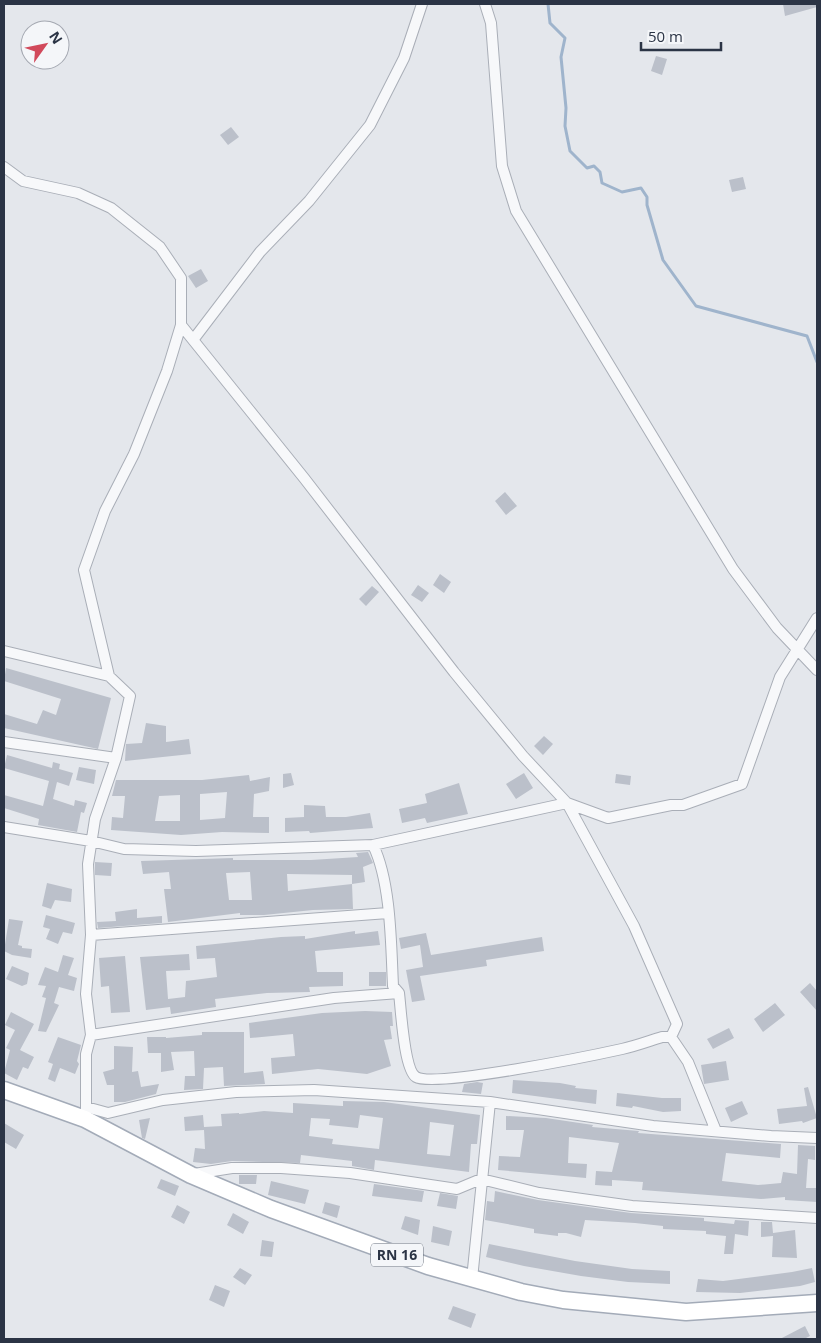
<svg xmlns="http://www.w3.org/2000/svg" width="821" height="1343" font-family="'Open Sans',sans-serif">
  <rect width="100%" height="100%" fill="#e4e7ec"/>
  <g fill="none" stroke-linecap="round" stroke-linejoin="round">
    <!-- stream -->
    <path stroke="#9fb4cc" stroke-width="3" d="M548,4L550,23L565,38L561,57L566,108L565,126L570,151L587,168L594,166L600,172L602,183L622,192L641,188L647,197V205L663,260L696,306L807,336L817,362"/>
  </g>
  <!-- building -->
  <path fill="#bbc0ca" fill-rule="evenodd" d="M783,4H817V7L785,16Z
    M656,56L667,59L662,75L651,71Z
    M231,127L239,137L228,145L220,135Z
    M743,177L746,189L732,192L729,180Z
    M201,269L208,281L196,288L188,276Z
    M505,492L517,506L506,515L495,501Z
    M440,574L451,582L444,593L433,585Z
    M418,585L429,593L422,602L411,595Z
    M372,586L379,592L366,606L359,599Z
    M6,668L111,698L98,749L4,728V714L37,724L43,710L56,715L61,699L4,681Z
    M146,723L166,726V742L189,739L191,754L125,761L126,744L142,743Z
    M544,736L553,744L543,755L534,746Z
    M7,755L52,768L53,762L60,764L59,769L73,773L69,786L57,782L53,799L74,806L75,800L87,803L84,813L81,812L77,832L38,825L39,819L4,808V795L43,806L49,781L4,768Z
    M79,767L96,770L94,784L76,780Z
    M291,773L294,785L283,788V774Z
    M524,773L533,788L516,799L506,784Z
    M616,774L631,776L630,785L615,783Z
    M249,775L250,781L270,777L269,791L254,794L253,817H269V833L222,832L181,835L111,830L112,817L123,818L125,796H112L116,780H202ZM227,792L225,818L200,820V794ZM180,795V821H155L159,796Z
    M459,783L468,814L427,823L425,818L402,823L399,809L427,803L425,794Z
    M304,805L325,806L326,817H346L370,813L373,828L310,833L309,831L285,832V818L304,817Z
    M368,852L373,863L363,867L365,882L352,884L353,909L313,910L264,915H240V913L168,922L164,889H171L169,872L143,874L141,861L233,858V860H311L358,857L356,853ZM250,872L252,900H229L226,873ZM287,874L352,875V884L288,891Z
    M95,862L112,863L111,876L95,875Z
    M47,883L72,889L71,902L55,900L51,909L42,906Z
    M137,909V918L162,916V923L98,928L97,922L116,921L115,912Z
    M46,915L75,923L72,934L63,932L58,944L46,939L50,929L43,927Z
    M9,919L23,921L18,945L22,946V948L32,949L31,958L12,955L4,951Z
    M355,931V934L378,931L380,945L315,951L317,972H343V986L309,987L310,992L267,993L215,999L216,1007L171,1014L170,1007L146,1010L140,957L189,954L190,970L166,971L168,999L185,997L186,981L217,977L215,958L197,959L196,946L281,937L305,936V939Z
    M426,933L431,955L542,937L544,951L486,960L487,966L420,976L425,1000L412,1002L406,970L423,967L420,945L401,949L399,938Z
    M63,955L74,958L68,975L77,978L74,991L59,987L54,1003L59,1005L46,1032L38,1031L46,998L42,997L46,986L38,985L45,967L58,972Z
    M125,956L130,1012L111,1013L109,986L101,987L99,958Z
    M12,966L29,973L27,984L22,986L6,979Z
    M369,972H386V986H369Z
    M810,983L817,991V1011L800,992Z
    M775,1003L785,1015L763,1032L754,1019Z
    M365,1011L392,1012L393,1026H390L392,1039L384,1040L391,1066L367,1074L318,1069L272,1074L271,1058L295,1056L293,1034L250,1038L249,1023L322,1013Z
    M11,1012L34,1024L20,1050L34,1057L28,1069L23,1067L17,1080L4,1073L10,1050L6,1048L15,1030L5,1025Z
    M729,1028L734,1038L713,1049L707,1039Z
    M202,1032H244V1073L263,1071L265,1084L224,1086L223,1067L204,1068L203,1089L184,1090L185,1076H195L194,1051L171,1052L174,1070L161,1072V1053H148L147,1037H166V1038L202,1035Z
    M58,1037L81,1045L77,1061L79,1064L75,1074L60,1068L55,1082L48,1079L53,1064L48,1062Z
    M114,1046L133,1047L132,1072L138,1071L141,1087L159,1084L156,1094L125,1102H114V1085H107L103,1072L114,1069Z
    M726,1061L729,1080L704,1084L701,1065Z
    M513,1080L560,1083L576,1086L575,1088L597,1090L596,1104L512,1093Z
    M477,1082L483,1083L481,1094L462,1092L464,1084Z
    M808,1087L817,1118L803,1123L802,1121L779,1124L777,1109L807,1106L804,1088Z
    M617,1093L662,1098H681V1111L663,1112L633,1106L632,1108L616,1106Z
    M343,1101L384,1102L480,1115L477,1144H471L469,1172L375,1160L374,1170L352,1166V1161L301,1155L300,1163L232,1161L211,1164L193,1162L195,1148L205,1149L204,1130L185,1131L184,1117L203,1115L204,1127L222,1126L221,1114L239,1113V1114L264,1111L293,1113V1103L343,1106ZM360,1115L383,1118L379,1149L332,1144L333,1139L309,1136L311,1118L330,1119L329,1125L358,1128ZM430,1122L454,1125L450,1156L427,1154Z
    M742,1101L748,1114L731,1122L725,1108Z
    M506,1116L546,1118L593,1125L592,1127L639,1131L638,1133L781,1144L780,1158L726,1153L722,1181L758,1185L781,1183L783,1172L797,1174L798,1145L815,1146V1160L808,1159L806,1188H817V1202L785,1200V1197L761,1199L642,1190L643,1182L612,1180V1186L595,1185L596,1171L612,1172L619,1143L569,1137L568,1163L587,1164L586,1178L498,1170L499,1156L520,1157L524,1130H506Z
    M150,1118L145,1139L142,1138L139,1120Z
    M4,1123L24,1135L16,1149L4,1142Z
    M239,1175H257L256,1184H239Z
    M161,1179L179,1186L175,1196L157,1188Z
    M271,1181L309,1190L305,1204L268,1195Z
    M374,1184L424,1191L422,1202L372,1196Z
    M495,1191L538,1200L631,1213L704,1218V1221L734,1224L735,1220L749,1221L748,1236L735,1234L733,1254H724L726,1236L706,1234V1231L663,1229V1226L635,1223L585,1220L581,1237L566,1233H558V1236L534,1233V1229L485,1220L487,1201L494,1202Z
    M440,1193L458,1196L456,1209L437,1206Z
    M325,1202L340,1206L337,1218L322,1213Z
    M177,1205L190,1212L184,1224L171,1217Z
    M233,1213L249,1222L243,1234L227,1225Z
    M405,1216L420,1220L418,1235L401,1229Z
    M761,1222H772L773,1233L795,1230L797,1258L772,1257L773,1236L761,1237Z
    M433,1226L452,1231L449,1246L431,1242Z
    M262,1240L274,1242L272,1257L260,1256Z
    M489,1244L575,1261L632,1269L670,1271V1284L628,1282L581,1276L524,1266L486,1257Z
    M240,1268L252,1275L245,1285L233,1277Z
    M812,1268L815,1282L800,1286L740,1293L696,1292L698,1279L723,1281L792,1272Z
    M215,1285L230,1291L224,1307L209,1300Z
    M453,1306L476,1314L471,1328L448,1319Z
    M805,1326L810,1336L804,1339H780Z"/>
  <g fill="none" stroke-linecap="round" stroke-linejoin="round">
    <!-- minor casing -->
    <g stroke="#a9aeb7" stroke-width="12">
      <path id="minor" d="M485,4L491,23L502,166L516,211L733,569L777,628L817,670
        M4,167L23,181L78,193L111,208L160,247L181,278V325L167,371L134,454L105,511L84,570L109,676
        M181,325L304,478L454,672L523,756L567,803L608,818L671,805H683L742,784L780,677L817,618
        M193,340L260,252L309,201L370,125L404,58L422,4
        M4,651L109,676L130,696L116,758L95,819L88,864L91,935L86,994L91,1035L86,1054V1113
        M4,742L116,758
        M4,827L91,841L124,849L196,851L373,845C391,882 391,944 393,986L399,993C401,1009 404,1070 416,1077C434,1088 595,1055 622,1049C636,1046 649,1041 662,1037H671L688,1062L716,1131
        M373,845L567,803L634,926L677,1024L671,1037
        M91,935L388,913
        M91,1035L334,998L399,993
        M86,1107L108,1113L163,1100L236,1092L314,1090L490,1102L653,1126L771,1136L817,1138
        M194,1174L232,1168H281L350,1173L457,1189L481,1179L539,1193L632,1206L817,1218
        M472,1279L490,1102"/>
    </g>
    <!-- primary casing -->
    <g stroke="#a3abb8" stroke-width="19">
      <path id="primary" d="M4,1090L85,1119L191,1175L271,1209L428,1266L521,1292L563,1300L686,1312L817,1303"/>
    </g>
    <!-- minor -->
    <use href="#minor" stroke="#f7f8fa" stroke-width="10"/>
    <!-- primary -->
    <use href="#primary" stroke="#fff" stroke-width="16"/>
  </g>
  <g text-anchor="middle" stroke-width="4" stroke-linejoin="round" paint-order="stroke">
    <!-- shield labels -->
    <rect fill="#f4f6f9" stroke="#676e7b" stroke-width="1" x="371" y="1243.5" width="52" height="23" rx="4"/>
    <g font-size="14" font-weight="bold" fill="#2b3445">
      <text x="397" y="1260">RN 16</text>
    </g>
  </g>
  <!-- border -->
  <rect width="821" height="1343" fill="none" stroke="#2b3445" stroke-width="10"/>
  <!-- north arrow -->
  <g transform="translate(45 45) rotate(57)"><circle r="24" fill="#f4f6f9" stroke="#a4a8b1"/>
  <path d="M0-4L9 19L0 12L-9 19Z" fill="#d1495b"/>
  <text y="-8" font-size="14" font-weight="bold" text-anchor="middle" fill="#2b3445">N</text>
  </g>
  <!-- scale -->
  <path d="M641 42v8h80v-8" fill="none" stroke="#2b3445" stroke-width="2.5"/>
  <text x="648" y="42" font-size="15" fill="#2b3445" stroke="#f4f6f9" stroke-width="4" paint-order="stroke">50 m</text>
</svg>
